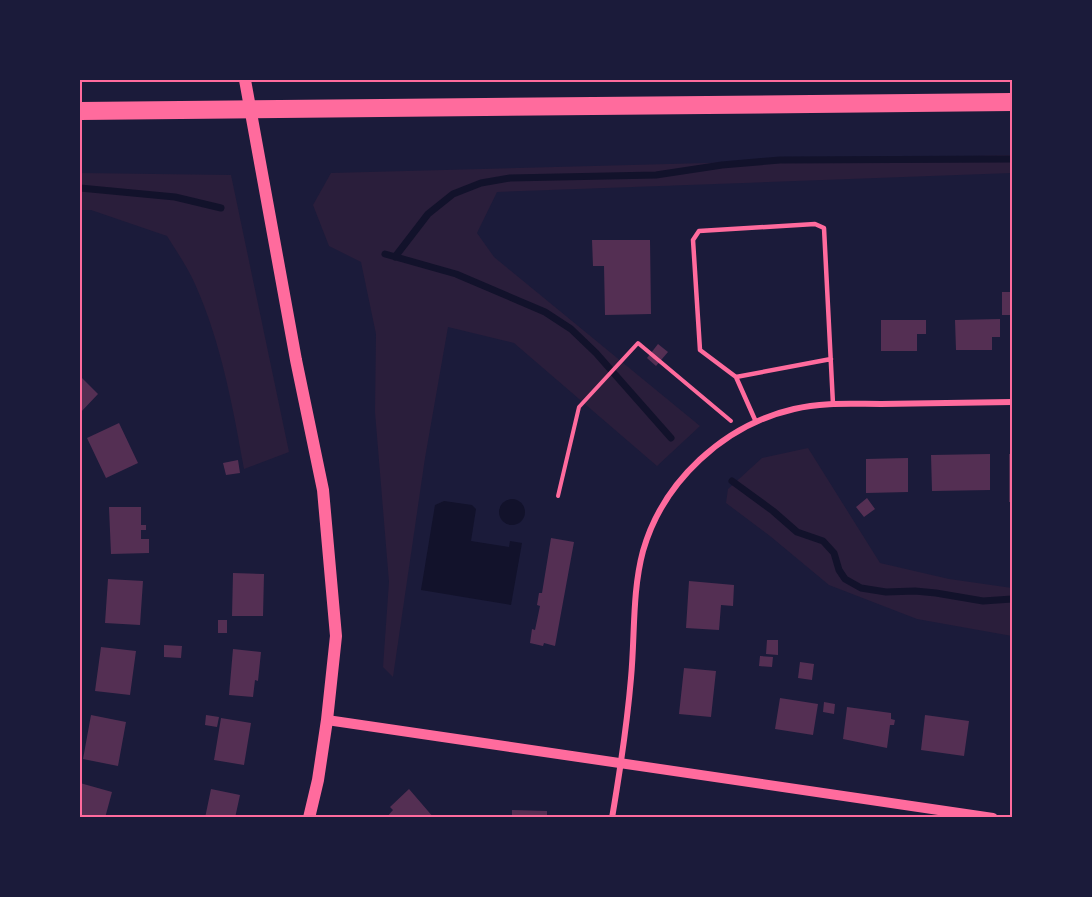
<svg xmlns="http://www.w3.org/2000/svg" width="1092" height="897" font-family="'Varela Round',sans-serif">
  <rect width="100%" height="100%" fill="#1b1b3a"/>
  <!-- green -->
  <path fill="#2a1e3b" d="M1012,155V173L497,192L477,233L494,257L700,426L657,466L514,343L448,327L425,458L393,677L383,667L389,582L375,412L376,334L361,262L329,246L313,205L331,173Z
    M80,173L231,175L289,452L244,469C233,407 221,342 195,284C188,268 177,252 167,236L91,210H80Z
    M808,448L880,563L949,579L1012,588V636L917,619L829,585L770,536L726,503L728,489L762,458Z"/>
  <!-- water -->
  <path fill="#12122b" d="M499 512a13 13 0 1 1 26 0a13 13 0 1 1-26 0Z
    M444,501L472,505L476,509L471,541L509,547L510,541L522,543L511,605L421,590L435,505Z"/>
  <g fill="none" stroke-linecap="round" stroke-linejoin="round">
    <!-- stream -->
    <path stroke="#12122b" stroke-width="7" d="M80,188L175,197L221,208
      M385,254L456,274L545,312L571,329L596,353L671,438
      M395,257L428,214L453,194L481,183L510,178L656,175L722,165L780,160L1012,159
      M732,481L773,511L797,532L823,541L834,553L839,570L845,579L861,588L886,592L915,591L936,593L983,601L1012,599"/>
  </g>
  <!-- building -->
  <path fill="#542f53" d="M592,240H650L651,314L605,315L604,266H593Z
    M1002,292H1012V315H1002Z
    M1000,319V337H992V350H956L955,320Z
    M881,320H926V334H917V351H881Z
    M658,344L668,352L656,366L647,358Z
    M80,376L98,394L80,413Z
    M119,423L138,463L106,478L87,438Z
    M990,454V490L932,491L931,455Z
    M1009,454H1012V502H1009Z
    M908,458V492L866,493V459Z
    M238,460L240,473L226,475L223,463Z
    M867,498L875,509L864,517L856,507Z
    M109,507H141V525H146V530H141V539H149V553L111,554Z
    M551,538L574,542L555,646L544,643L543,646L530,643L532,629L535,630L540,606L537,605L539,593H542Z
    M233,573L264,574L263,616H232Z
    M108,579L143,581L140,625L105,623Z
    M689,581L734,585L733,606L721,605L719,630L686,628Z
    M218,620H227V633H218Z
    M767,640H778V655L766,654Z
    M164,645L182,646L181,658L164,657Z
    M101,647L136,651L130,695L95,691Z
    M233,649L261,652L258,681L255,680L253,697L229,695Z
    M760,656L773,657L772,667L759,666Z
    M800,662L814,664L812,680L798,678Z
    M684,668L716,671L711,717L679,714Z
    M780,698L818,704L813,735L775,729Z
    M824,702L835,704L834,714L823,712Z
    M847,707L891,713V719L895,720L894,725H890L887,748L843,739Z
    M91,715L126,722L118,766L83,759Z
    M206,715L219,717L217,727L205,725Z
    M925,715L969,721L964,756L921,750Z
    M221,718L251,723L244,765L214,760Z
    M80,783L112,792L105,818H80Z
    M211,789L240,795L235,818H205Z
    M409,789L434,818H386L393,810L390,807Z
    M512,810L547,811V818H512Z"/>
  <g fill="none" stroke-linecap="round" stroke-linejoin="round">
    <!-- path -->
    <path stroke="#ff6b9d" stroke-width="4" d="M558,496L579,407L638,343L731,421"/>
    <!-- service -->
    <path stroke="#ff6b9d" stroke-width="4.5" d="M736,377L831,359
      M756,422L736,377L700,350L693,240L699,231L815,224L824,228L833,404"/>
    <!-- minor -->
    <path stroke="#ff6b9d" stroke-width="6" d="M612,818C620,771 627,725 631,678C635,636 632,592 643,551C663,481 724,425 794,409C822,402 852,404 881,404C925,403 969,403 1012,402"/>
    <!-- tertiary -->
    <path stroke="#ff6b9d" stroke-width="10" d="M327,720L993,818"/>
    <!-- secondary -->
    <path stroke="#ff6b9d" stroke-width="12" d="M245,80L296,360L323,490L336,636L327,720L318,780L309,818"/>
    <!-- motorway -->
    <path stroke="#ff6b9d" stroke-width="18" d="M80,111L1012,102"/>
  </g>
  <!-- border -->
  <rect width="1092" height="897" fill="none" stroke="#1b1b3a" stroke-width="162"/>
  <rect x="81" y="81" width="930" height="735" fill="none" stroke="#ff6b9d" stroke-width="2"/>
</svg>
